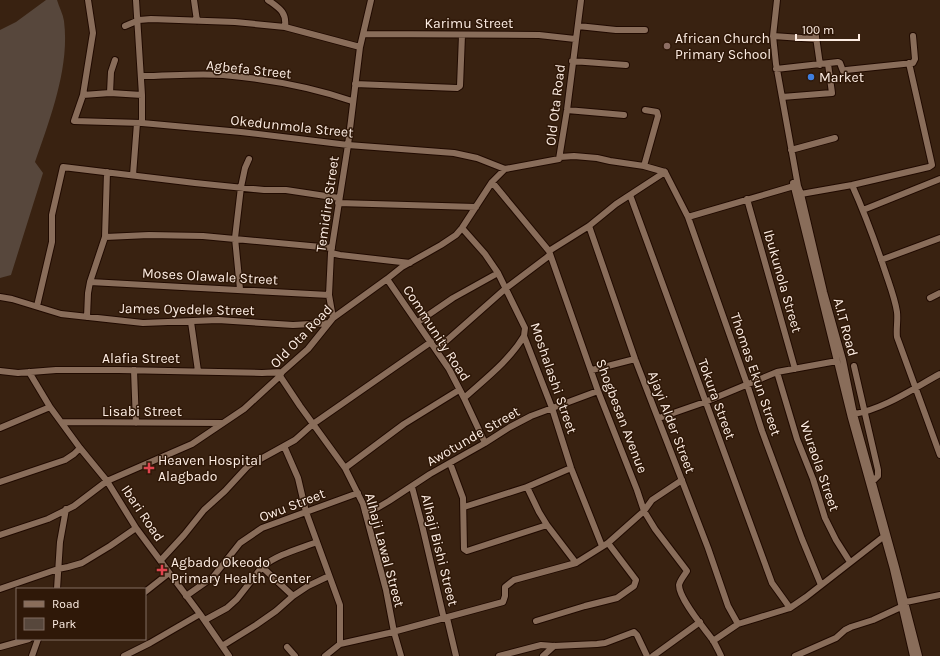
<svg xmlns="http://www.w3.org/2000/svg" width="940" height="656" font-family="Karla,sans-serif">
  <rect width="100%" height="100%" fill="#392211"/>
  <!-- green -->
  <path fill="#57473c" d="M46,0H57C59,7 63,14 64,21C70,67 50,119 35,162L43,173L11,275L0,278V30L16,22Z"/>
  <g fill="none" stroke-linecap="round" stroke-linejoin="round">
    <!-- minor casing -->
    <g stroke="#200a00" stroke-width="8">
      <path id="minor" d="M88,0L93,33L92,39L83,95L74,121L142,123L241,132L348,145L454,153L477,158L505,169
        M136,0L142,95V123
        M194,0L197,21
        M268,0C279,8 287,12 285,27
        M777,0L773,36L776,64L798,186L801,194L824,292L843,360L854,414L896,567L919,656
        M125,26L139,20L151,19L235,22L285,27L360,47
        M578,26L616,30H645
        M815,30L820,65
        M363,34L539,35L575,39
        M773,36L816,39
        M572,61L626,65
        M776,69L838,62L840,63L843,71L846,70L913,63L915,59L913,36
        M141,76C168,76 196,73 223,75C267,79 311,87 352,101
        M355,84L457,88L460,86L462,35
        M110,93L111,72L115,60
        M83,95L110,93L142,95
        M782,97L832,93L828,64
        M567,110L624,115
        M791,150L835,138
        M560,157L574,156L597,158L610,161L644,166L665,172
        M644,166L658,116L657,112L645,110
        M665,172L688,217L747,384L762,431L802,539L821,585
        M133,175L137,123
        M492,182L549,251L598,391L637,490L644,511L655,529L684,567L687,571C684,576 680,580 679,585C679,599 704,628 712,639C716,645 718,650 721,656
        M793,183L851,418L893,569L913,656
        M852,185C865,214 876,244 886,274C890,286 895,299 897,312C898,321 896,329 897,337L940,455
        M801,194L852,185L929,167L932,165L909,63
        M630,195L772,583L790,608
        M747,199L795,369
        M338,203L476,207
        M863,210L940,179
        M688,217L794,186
        M589,226L635,359L708,548L728,606L738,624
        M462,228L485,254L498,273L525,328L524,336L552,408L571,468L602,546
        M105,237L149,235L203,236L332,248
        M549,251L589,226L616,204L665,172
        M331,253L340,255L410,263
        M881,260L940,238
        M387,279L449,369L464,398L485,443
        M90,282L329,295
        M240,289L235,238L241,187L245,168L249,159
        M0,297L12,299L61,314L143,323L218,320L293,325L328,323
        M930,298L940,293
        M37,306L52,242V215L63,167L195,183L264,190H286L339,198
        M87,317L88,293L90,282L105,237L107,172
        M333,318L329,295L331,253L348,145L360,47L371,0
        M191,322L198,371
        M418,322L453,298L498,273
        M436,350L505,289L550,255
        M854,366L878,470V476L873,481
        M134,370L136,423
        M592,370L635,359
        M0,371L18,373L56,370H119L262,373L282,372
        M29,372L50,407L80,448L107,481L136,528L200,614L229,656
        M777,372L797,439L813,479L825,518L836,540L850,562
        M280,376L300,406L345,468L363,504L386,590L394,632L401,656
        M464,398C485,379 509,361 524,336
        M854,414C884,409 914,388 940,374
        M659,418L705,402L777,372L837,361
        M62,422L223,423
        M0,428L50,407
        M284,446L298,478L306,512L340,605V644
        M450,463L463,498L464,549L467,551L547,525
        M345,468L404,424L459,390
        M0,482L65,460L74,454L80,448
        M412,487L422,525L444,619
        M527,487L539,512L547,525L576,563
        M464,507L527,487L571,468
        M365,512L377,508L389,501L430,474L485,443L510,427L531,416L598,391
        M0,535L48,519L74,506L107,481L192,444L244,409L280,376L282,372L308,349L333,318L387,279L402,267L441,245L456,235L462,228L492,182L505,169L559,159L567,110L581,0
        M161,560L184,535L204,510L225,491L248,466L295,440L313,424L431,342
        M262,567L293,596
        M0,589L58,569L68,567L82,563L110,546L136,528
        M57,589L60,542L66,509
        M145,592L169,573
        M186,596L213,577L240,543L262,528L358,493
        M906,602L940,595
        M447,618L456,656
        M205,620L227,608L237,599L262,567C278,554 299,549 317,542
        M536,621L585,606L617,598L634,586L636,580L608,543
        M713,641L738,624L790,608L806,597L883,537
        M222,646L256,625L276,611L293,596L308,586L329,576
        M0,647L29,639
        M287,647L295,656
        M32,656L38,639
        M124,656L150,643L200,614
        M325,656L340,644L389,633L503,602L505,596V587L514,580L576,563L608,543L644,511L652,500L682,480
        M499,656L541,645L554,646L597,644L605,643L634,632L637,635L647,656
        M543,656L554,646
        M653,656L700,622
        M795,656L836,638L845,630L851,627L873,620L901,607"/>
    </g>
    <!-- minor -->
    <use href="#minor" stroke="#896d5a" stroke-width="6"/>
  </g>
  <!-- markers -->
  <circle fill="#8d6e63" stroke="#2f1808" stroke-width="1.5" cx="667" cy="46" r="4"/>
  <circle fill="#3f7fe0" stroke="#2f1808" stroke-width="1.5" cx="811" cy="77" r="4"/>
  <g fill="#e0444e" stroke="#2f1808" stroke-width="1.5">
    <path d="M147 462h4v4h4v4h-4v4h-4v-4h-4v-4h4z"/>
    <path d="M160 564h4v4h4v4h-4v4h-4v-4h-4v-4h4z"/>
  </g>
  <g text-anchor="middle" stroke-width="3" stroke-linejoin="round" paint-order="stroke">
    <!-- street labels -->
    <g font-size="14" fill="#fdede3" stroke="#2f1808">
      <text x="469" y="28">Karimu Street</text>
      <text transform="translate(249 69) rotate(6)" y="5">Agbefa Street</text>
      <text transform="translate(555 105) rotate(-83)" y="5">Old Ota Road</text>
      <text transform="translate(292 126) rotate(6)" y="5">Okedunmola Street</text>
      <text transform="translate(327 204) rotate(-82)" y="5">Temidire Street</text>
      <text transform="translate(210 276) rotate(3)" y="5">Moses Olawale Street</text>
      <text transform="translate(783 281) rotate(74)" y="5">Ibukunola Street</text>
      <text transform="translate(187 309) rotate(1)" y="5">James Oyedele Street</text>
      <text transform="translate(846 327) rotate(75)" y="5">A.I.T Road</text>
      <text transform="translate(437 333) rotate(57)" y="5">Community Road</text>
      <text transform="translate(301 336) rotate(-46)" y="5">Old Ota Road</text>
      <text x="141" y="363">Alafia Street</text>
      <text transform="translate(756 374) rotate(71)" y="5">Thomas Ekun Street</text>
      <text transform="translate(554 378) rotate(71)" y="5">Moshalashi Street</text>
      <text transform="translate(717 399) rotate(70)" y="5">Tokura Street</text>
      <text x="142" y="416">Lisabi Street</text>
      <text transform="translate(622 416) rotate(69)" y="5">Shogbesan Avenue</text>
      <text transform="translate(672 422) rotate(69)" y="5">Ajayi Alder Street</text>
      <text transform="translate(473 436) rotate(-30)" y="5">Awotunde Street</text>
      <text transform="translate(820 466) rotate(71)" y="5">Wuraola Street</text>
      <text transform="translate(292 505) rotate(-21)" y="5">Owu Street</text>
      <text transform="translate(143 513) rotate(56)" y="5">Ibari Road</text>
      <text transform="translate(385 550) rotate(75)" y="5">Alhaji Lawal Street</text>
      <text transform="translate(440 550) rotate(76)" y="5">Alhaji Bishi Street</text>
    </g>
    <!-- poi labels -->
    <g font-size="14" fill="#fdede3" stroke="#2f1808" text-anchor="start">
      <text x="675" y="43">African Church<tspan x="675" dy="16">Primary School</tspan></text>
      <text x="819" y="82">Market</text>
      <text x="158" y="465">Heaven Hospital<tspan x="158" dy="16">Alagbado</tspan></text>
      <text x="171" y="567">Agbado Okeodo<tspan x="171" dy="16">Primary Health Center</tspan></text>
    </g>
  </g>
  <!-- legend -->
  <rect x="16" y="588" width="130" height="52" fill="#2f1808" stroke="#816d60"/>
  <rect x="24" y="601" width="20" height="6" fill="#896d5a" stroke="#816d60"/>
  <text x="52" y="608" font-size="12" fill="#fdede3">Road</text>
  <rect x="24" y="618" width="20" height="12" fill="#57473c" stroke="#816d60"/>
  <text x="52" y="628" font-size="12" fill="#fdede3">Park</text>
  <!-- scale -->
  <path d="M796 34v6h63v-6" fill="none" stroke="#fdede3" stroke-width="2"/>
  <text x="802" y="34" font-size="12" fill="#fdede3" stroke="#2f1808" stroke-width="3" paint-order="stroke">100 m</text>
</svg>
